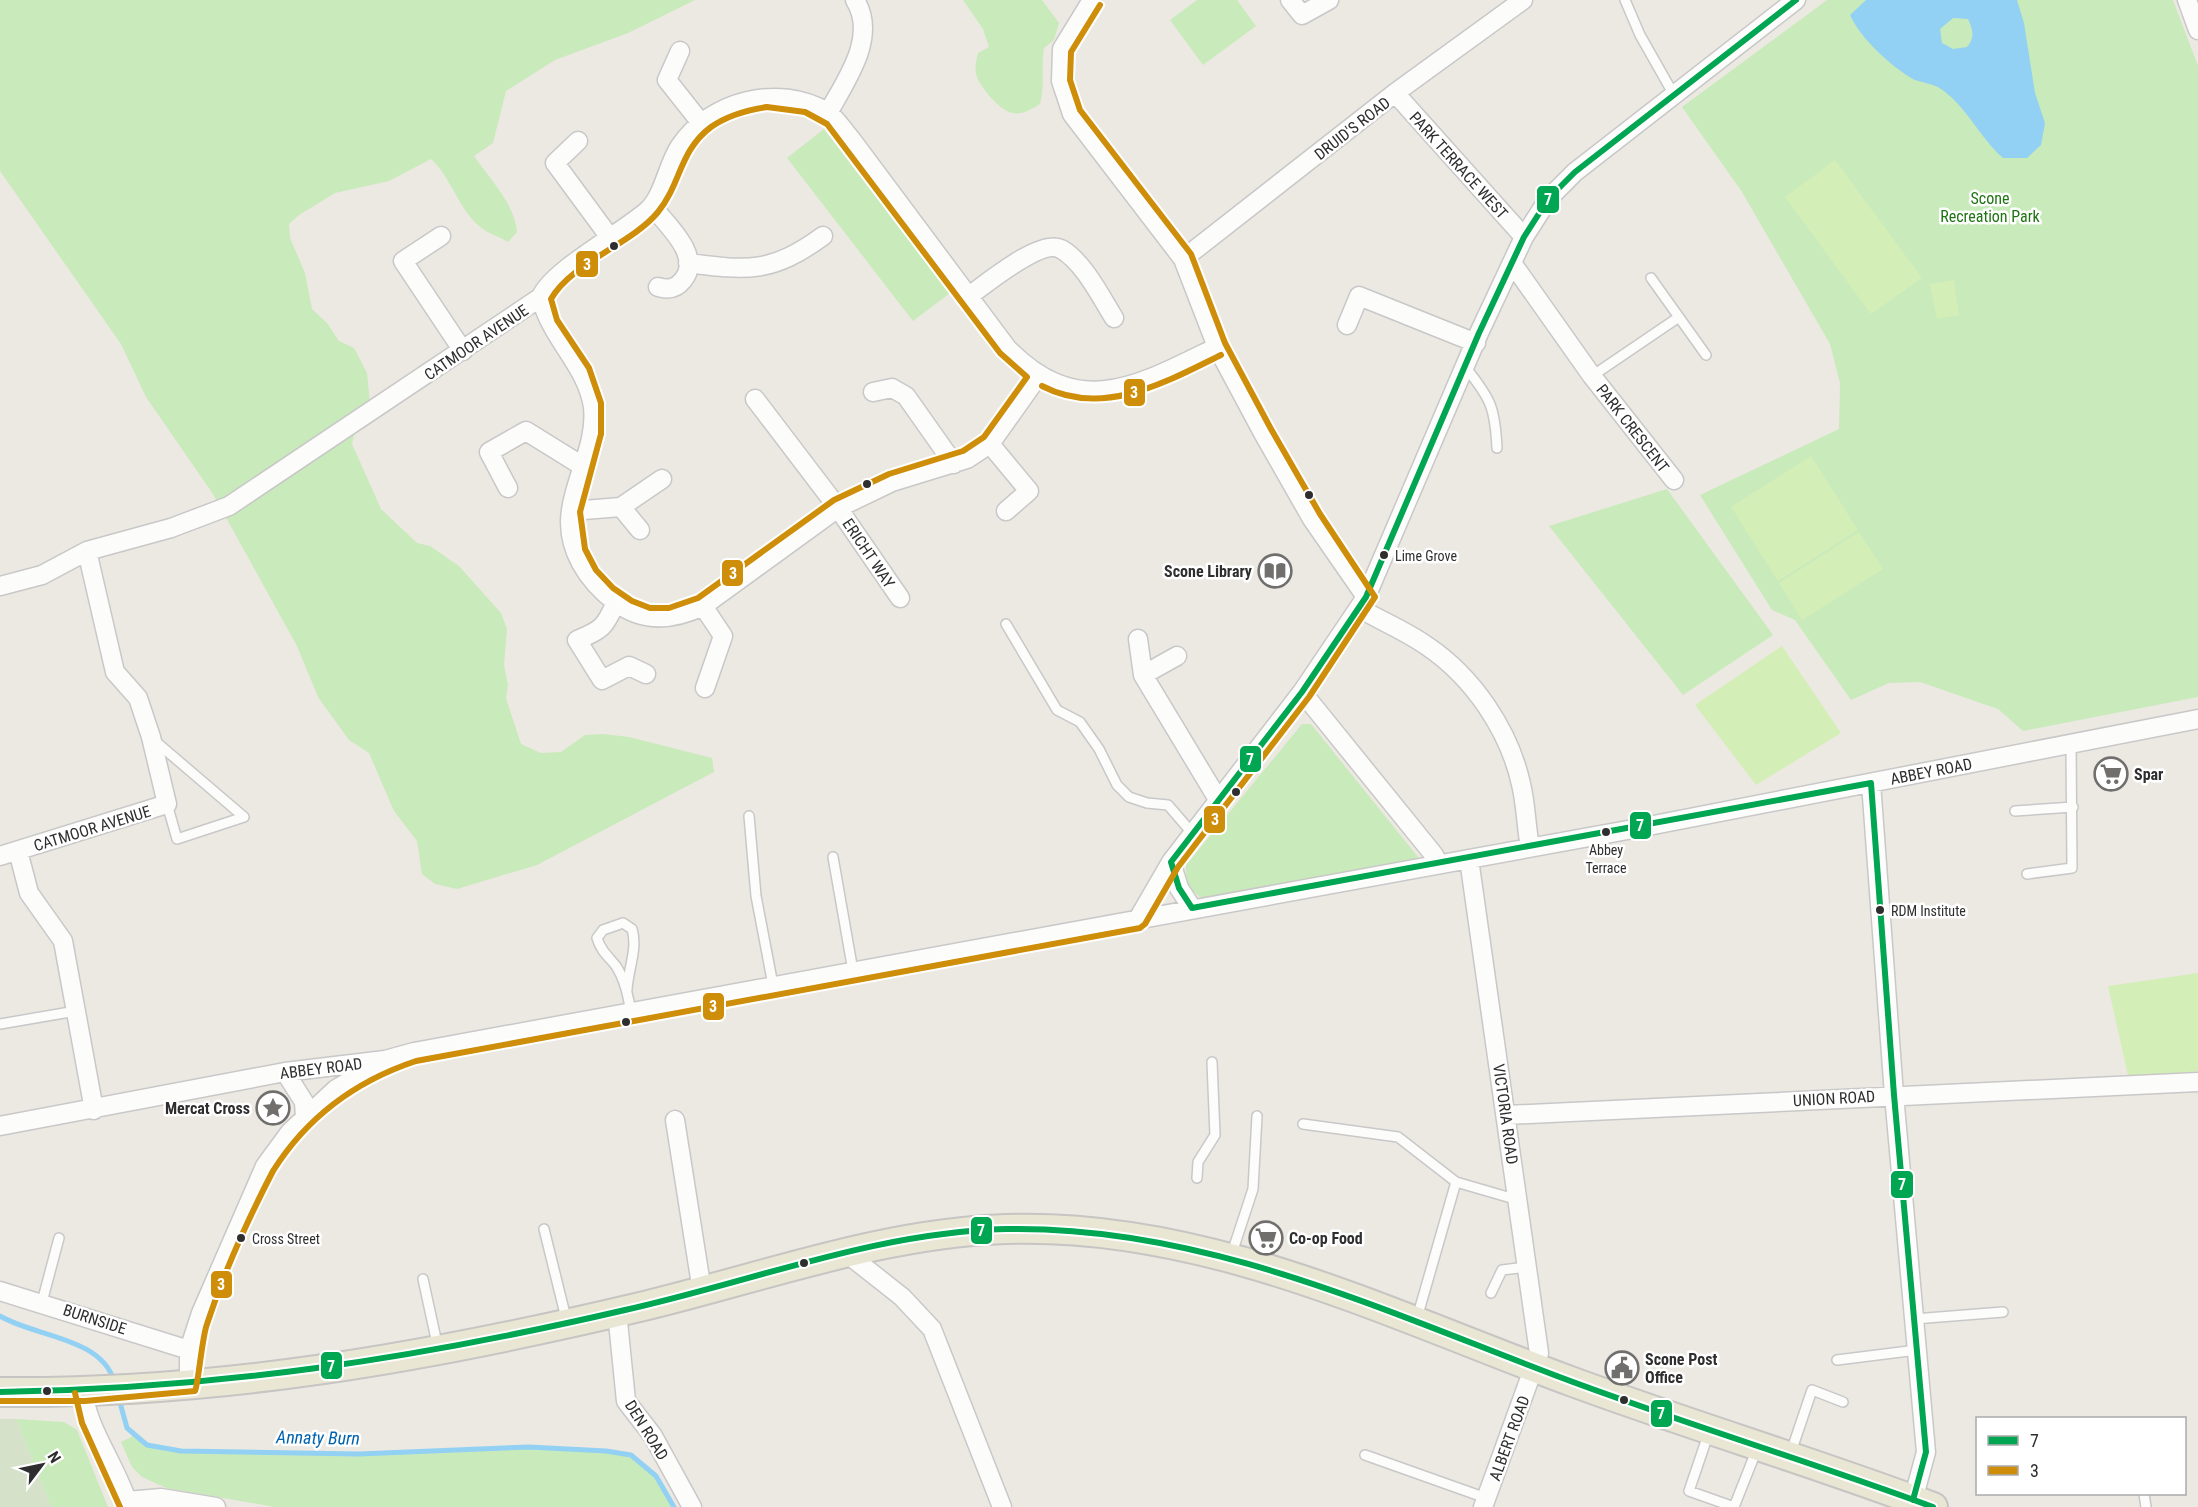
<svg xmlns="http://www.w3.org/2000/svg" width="2198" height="1507" font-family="'Roboto Condensed',sans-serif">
  <rect width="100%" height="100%" fill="#ece9e3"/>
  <!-- green -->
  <path fill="#c9eaba" d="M0,0H695L628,33L555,60L506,91L493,143L474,156C489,178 515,204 517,232L508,242C500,237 490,234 483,229C459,212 452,178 431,159L389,181L335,193L299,215L289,224L290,238L305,273L312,309L327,323L339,341L354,348L367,373L370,403L355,431L352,444L381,509L417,543L430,546L459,566L501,613L507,629L504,665L508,685L506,698L521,744L541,753L561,752L585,735L603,734L629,737L712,758L714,772L537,865L457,889L435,884L422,874L417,841L394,811L369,753L349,740L318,697L297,646L213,494L146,397L121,344L0,171Z
    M963,0H1042L1059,23L1054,40L1044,48C1041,67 1045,85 1040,104C1032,109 1023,115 1013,113C1001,112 981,88 977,77C974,69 976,62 978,53L989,47L983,29Z
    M1197,0H1237L1256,26L1203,65L1170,20Z
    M1827,0H2173L2198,66V697L2023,731L1998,709L1920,682L1889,683L1851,700L1795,620L1772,610L1700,495L1839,429L1840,383L1830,344L1742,192L1682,107Z
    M824,129L950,293L913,321L787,158Z
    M1667,489L1773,635L1683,695L1549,526Z
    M1302,724H1311L1422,862L1205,902L1186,884V865Z
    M16,1419L64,1422L77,1430L108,1507H51Z
    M135,1435L147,1445L181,1451L359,1454L529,1447L606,1451L631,1455L656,1476L674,1507H275L166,1488L142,1477L132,1467L121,1442Z"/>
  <!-- cemetery -->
  <path fill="#d6e1ca" d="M0,1419H16L51,1507H0Z"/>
  <!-- pitch -->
  <path fill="#d4eeb7" d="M1835,160L1922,278L1871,314L1785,197Z
    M1954,280L1959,315L1937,319L1930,284Z
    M1811,456L1858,530L1778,581L1731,507Z
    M1859,532L1883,569L1802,620L1779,583Z
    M1782,646L1841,733L1756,785L1695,705Z
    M2198,973V1071L2129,1080L2108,986Z"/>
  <!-- water -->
  <path fill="#92d1f3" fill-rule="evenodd" d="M1866,0H2017L2024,23L2035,93L2045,123L2041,145L2027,158H2003C1980,138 1967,107 1941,89C1933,83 1920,83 1911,78C1889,64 1861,39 1850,15ZM1953,18L1968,19C1973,29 1975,39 1967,47L1953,49L1942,43L1940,29Z"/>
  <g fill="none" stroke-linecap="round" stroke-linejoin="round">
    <!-- stream -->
    <path stroke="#92d1f3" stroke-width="5" d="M0,1316C35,1337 101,1337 114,1381
      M119,1399L127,1428L147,1445L181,1451L359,1454L529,1447L606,1451L631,1455L656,1476L674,1507"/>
    <!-- lane casing -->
    <g stroke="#c9c8c8" stroke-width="12">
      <path id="lane" d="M1625,0L1640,35L1674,95
        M1651,278L1706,355
        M1466,368C1491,399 1495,408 1497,448
        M1592,376L1679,317
        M1006,624L1057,710L1080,722L1099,749L1117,785L1129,797L1147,803L1168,805L1193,834
        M155,741L244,817L177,839L167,804
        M2015,811L2073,807
        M749,816L756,896L773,985
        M833,857L853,971
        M2027,874L2072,868L2071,745
        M627,990C628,969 638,949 632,929L623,923L603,930L597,938C601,951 608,956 616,966C625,980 628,996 631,1012
        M0,1024L76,1011
        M1303,1124L1398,1137L1456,1182L1518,1200
        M1197,1178L1198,1162L1215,1135L1212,1062
        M544,1229L567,1322
        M1231,1256L1253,1189L1257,1116
        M423,1279L438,1348
        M1491,1293L1502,1270L1527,1267
        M42,1302L59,1238
        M1417,1318L1456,1182
        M1914,1319L2003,1312
        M1837,1360L1917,1350
        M1709,1432L1689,1491L1734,1507L1757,1449
        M1791,1452L1812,1390L1843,1402
        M1365,1455L1486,1498
        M2144,1494L2146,1507"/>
    </g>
    <!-- street casing -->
    <g stroke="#c9c8c8" stroke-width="21">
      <path id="street" d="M1092,0L1062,49L1061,81L1072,114L1183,259L1217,347L1263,433L1312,519L1366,597
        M1290,0L1302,15L1329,0
        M2187,0L2198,30
        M680,51L667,80L701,123
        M1395,93L1524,237
        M828,113C846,80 878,37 855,0
        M578,141L555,163L611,239
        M652,206C666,224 703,256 683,280C676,289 668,290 658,287
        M441,236L403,261L463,351
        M1183,259L1395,93L1523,0
        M688,263C749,271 772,273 823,236
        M1512,263L1592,376L1674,480
        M969,296C986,284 1041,238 1061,249C1083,261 1101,297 1114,318
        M541,297C550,338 587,365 593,407C597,443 576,475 571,510C565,548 588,582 617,603C644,623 674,620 703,606L838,508L892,482L967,459L990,444L1039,375
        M1347,325L1359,296L1476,343
        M873,392L892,388L906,396L954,464
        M755,399L838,508L900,598
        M990,444L1029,491L1006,511
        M508,488L489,452L526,431L584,467
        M621,507L640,530
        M571,511L621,507L662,479
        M0,586L42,575L87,551L171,528L229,506L541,297C551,271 622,233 647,211C664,196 667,165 680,146C711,101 778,83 827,112C836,118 844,131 851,139L1007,348C1079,422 1139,385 1217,347
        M616,602C605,627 602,630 577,640L602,680L629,666L646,674
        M703,606L723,636L705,688
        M1359,608C1381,621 1406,631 1427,646C1473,677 1509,730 1521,784C1526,804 1526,826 1530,847
        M1138,639L1143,675L1219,801
        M1143,675L1177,656
        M1302,692L1434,855L1438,864
        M1871,783L1894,1095L1926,1452L1913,1500
        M18,851L29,893L63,941L94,1110
        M0,856L167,804L151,737L138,698L115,672L87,551
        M1469,859L1539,1353L1483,1507
        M1171,862L1179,888L1192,908
        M1138,919L1171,862L1302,692L1366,597L1479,333L1524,237L1549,198L1575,172L1796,0
        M285,1072L304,1102L305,1117
        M1507,1115L2198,1082
        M675,1120L702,1291
        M0,1126L285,1072L385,1060L414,1052L1633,829L2198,719
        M845,1252L902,1297L932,1329L1002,1507
        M0,1291L189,1350
        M617,1312L626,1401L653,1436L692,1507
        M189,1384V1350L201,1313L265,1166L290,1132L336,1089L381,1063
        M84,1392C85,1426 119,1470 129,1507
        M127,1501L161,1498L216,1507"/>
    </g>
    <!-- primary casing -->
    <g stroke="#c6c5c3" stroke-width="32">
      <path id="primary" d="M0,1392C222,1394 429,1357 644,1306C764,1277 882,1233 1006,1229C1206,1222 1390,1315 1573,1382C1692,1426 1814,1462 1933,1507"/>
    </g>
    <!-- lane -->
    <use href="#lane" stroke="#fcfcfb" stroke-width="9"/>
    <!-- street -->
    <use href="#street" stroke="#fcfcfb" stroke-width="18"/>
    <!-- primary -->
    <use href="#primary" stroke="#e9e6d4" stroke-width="28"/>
    <!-- bus-1 casing -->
    <g stroke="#fff" stroke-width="10">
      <path id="bus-1" d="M1796,0L1575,172L1549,198L1524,237L1479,333L1366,597L1302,692L1171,862L1179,888L1192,908L1871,783L1894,1095L1926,1452L1913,1500
        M0,1392C217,1389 414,1359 625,1310C751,1282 876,1232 1006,1229C1207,1225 1390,1314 1573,1382C1692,1426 1814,1463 1933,1507"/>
    </g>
    <!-- bus-2 casing -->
    <g stroke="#fff" stroke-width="10">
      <path id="bus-2" d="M767,107L805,112L827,124L1000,353L1027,377L984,437L963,451L889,474L834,500L698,598L669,608H650L632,601L613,588L596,570L585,549L580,512L601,434V403L589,368L557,320L551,299C571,263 632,244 658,212C681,184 679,151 711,127C728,115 747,110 767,107Z
        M1042,386C1103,418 1166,382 1221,355
        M75,1393L82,1423L120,1507
        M0,1401H85L195,1391C198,1386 202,1337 207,1324C224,1272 248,1219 273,1171C307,1117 356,1081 416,1061L1140,928L1145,924L1178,867L1309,697L1375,597L1320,514L1271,429L1225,343L1191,254L1080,110L1070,80L1071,52L1100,5"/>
    </g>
    <!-- bus-1 -->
    <use href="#bus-1" stroke="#00a651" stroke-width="6"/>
    <!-- bus-2 -->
    <use href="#bus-2" stroke="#cf8e09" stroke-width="6"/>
  </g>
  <!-- icons -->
  <defs>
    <g id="library-ring" transform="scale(1.725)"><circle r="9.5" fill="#fff" stroke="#706f6d" stroke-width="1.5"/><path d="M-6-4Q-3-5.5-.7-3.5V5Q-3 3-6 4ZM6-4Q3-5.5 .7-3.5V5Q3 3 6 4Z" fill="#706f6d"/></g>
    <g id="supermarket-ring" transform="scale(1.725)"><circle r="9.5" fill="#fff" stroke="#706f6d" stroke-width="1.5"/><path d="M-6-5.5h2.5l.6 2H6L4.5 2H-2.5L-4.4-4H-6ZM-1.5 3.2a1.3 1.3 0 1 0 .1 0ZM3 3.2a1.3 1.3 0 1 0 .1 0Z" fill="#706f6d"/></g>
    <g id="sight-ring" transform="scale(1.725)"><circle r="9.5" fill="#fff" stroke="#706f6d" stroke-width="1.5"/><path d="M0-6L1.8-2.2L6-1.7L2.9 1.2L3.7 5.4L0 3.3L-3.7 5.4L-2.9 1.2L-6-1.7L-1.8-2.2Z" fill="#706f6d"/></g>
    <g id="civic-ring" transform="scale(1.725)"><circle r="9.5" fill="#fff" stroke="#706f6d" stroke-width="1.5"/><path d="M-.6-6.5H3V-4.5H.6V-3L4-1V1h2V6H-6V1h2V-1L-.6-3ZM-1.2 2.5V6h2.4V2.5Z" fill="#706f6d"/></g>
  </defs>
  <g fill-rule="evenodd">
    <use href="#library-ring" x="1275" y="571"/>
    <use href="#supermarket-ring" x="2111" y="774"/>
    <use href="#sight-ring" x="273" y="1108"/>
    <use href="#supermarket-ring" x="1266" y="1238"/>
    <use href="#civic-ring" x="1622" y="1368"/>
  </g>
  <!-- markers -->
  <g fill="#2e2e2e" stroke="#fff" stroke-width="2">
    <circle cx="614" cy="246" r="5"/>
    <circle cx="867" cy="484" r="5"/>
    <circle cx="1309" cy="495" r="5"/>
    <circle cx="1384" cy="555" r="5"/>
    <circle cx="1236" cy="792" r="5"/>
    <circle cx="1606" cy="832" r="5"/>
    <circle cx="1880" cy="910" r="5"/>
    <circle cx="626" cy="1022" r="5"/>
    <circle cx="241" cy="1238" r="5"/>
    <circle cx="804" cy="1263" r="5"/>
    <circle cx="47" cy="1391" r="5"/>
    <circle cx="1624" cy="1400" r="5"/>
  </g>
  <g text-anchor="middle" stroke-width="5" stroke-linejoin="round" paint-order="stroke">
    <!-- bus labels -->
    <g font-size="14" fill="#2e2e2e" stroke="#fff" text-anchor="start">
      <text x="1395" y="561">Lime Grove</text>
      <text x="1606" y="855" text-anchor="middle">Abbey<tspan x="1606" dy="18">Terrace</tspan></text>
      <text x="1891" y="916">RDM Institute</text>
      <text x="252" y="1244">Cross Street</text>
    </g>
    <!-- street labels -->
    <g font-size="16" fill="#2e2e2e" stroke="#fff">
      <text transform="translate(1352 128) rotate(-38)" y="6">DRUID'S ROAD</text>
      <text transform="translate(1459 165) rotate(48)" y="6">PARK TERRACE WEST</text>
      <text transform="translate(476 342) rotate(-34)" y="6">CATMOOR AVENUE</text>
      <text transform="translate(1633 428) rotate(52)" y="6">PARK CRESCENT</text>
      <text transform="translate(869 553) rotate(56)" y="6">ERICHT WAY</text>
      <text transform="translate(1931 771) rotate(-11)" y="6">ABBEY ROAD</text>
      <text transform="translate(92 828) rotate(-17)" y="6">CATMOOR AVENUE</text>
      <text transform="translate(321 1068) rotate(-7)" y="6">ABBEY ROAD</text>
      <text transform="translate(1834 1098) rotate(-3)" y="6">UNION ROAD</text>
      <text transform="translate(1506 1114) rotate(82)" y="6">VICTORIA ROAD</text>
      <text transform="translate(95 1319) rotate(18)" y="6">BURNSIDE</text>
      <text transform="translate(647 1430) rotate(58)" y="6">DEN ROAD</text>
      <text transform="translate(1509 1438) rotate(-70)" y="6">ALBERT ROAD</text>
    </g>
    <!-- park labels -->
    <g font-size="16" fill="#207414" stroke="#fff">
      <text x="1990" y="204">Scone<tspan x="1990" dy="18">Recreation Park</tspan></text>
    </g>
    <!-- poi labels -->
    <g font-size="16" font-weight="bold" fill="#2e2e2e" stroke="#fff" text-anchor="start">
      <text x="1252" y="577" text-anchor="end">Scone Library</text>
      <text x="2134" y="780">Spar</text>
      <text x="250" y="1114" text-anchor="end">Mercat Cross</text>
      <text x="1289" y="1244">Co-op Food</text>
      <text x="1645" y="1365">Scone Post<tspan x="1645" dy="18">Office</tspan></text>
    </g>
    <!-- water labels -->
    <g font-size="18" font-style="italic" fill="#0163ae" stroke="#fff">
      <text transform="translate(318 1438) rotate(1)" y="6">Annaty Burn</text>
    </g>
  </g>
  <g stroke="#fff" stroke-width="2">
    <rect x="1536" y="185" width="24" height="29" rx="6" fill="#00a651"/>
    <rect x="575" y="250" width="24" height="28" rx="6" fill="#cf8e09"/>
    <rect x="1123" y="378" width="23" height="29" rx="6" fill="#cf8e09"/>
    <rect x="721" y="559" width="23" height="28" rx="6" fill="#cf8e09"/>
    <rect x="1239" y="745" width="23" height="28" rx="6" fill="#00a651"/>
    <rect x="1203" y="805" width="23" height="29" rx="6" fill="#cf8e09"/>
    <rect x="1629" y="811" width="23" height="29" rx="6" fill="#00a651"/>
    <rect x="702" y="992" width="23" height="29" rx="6" fill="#cf8e09"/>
    <rect x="1890" y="1170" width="24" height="29" rx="6" fill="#00a651"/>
    <rect x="970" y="1216" width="23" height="29" rx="6" fill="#00a651"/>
    <rect x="210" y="1270" width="23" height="29" rx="6" fill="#cf8e09"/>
    <rect x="320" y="1351" width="23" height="29" rx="6" fill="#00a651"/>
    <rect x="1650" y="1399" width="23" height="29" rx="6" fill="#00a651"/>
  </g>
  <g font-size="16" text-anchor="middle" font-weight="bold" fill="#fff">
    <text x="1548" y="205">7</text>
    <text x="587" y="270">3</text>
    <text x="1134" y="398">3</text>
    <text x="733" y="579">3</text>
    <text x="1250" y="765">7</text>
    <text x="1215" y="825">3</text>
    <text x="1640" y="831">7</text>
    <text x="713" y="1012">3</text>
    <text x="1902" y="1190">7</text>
    <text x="981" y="1236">7</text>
    <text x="221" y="1290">3</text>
    <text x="331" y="1372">7</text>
    <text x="1661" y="1419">7</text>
  </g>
  <!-- legend -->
  <rect x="1976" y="1417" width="210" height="78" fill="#ffffff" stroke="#ababab" stroke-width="1.5"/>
  <rect x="1988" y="1436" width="30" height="9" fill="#00a651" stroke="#ababab" stroke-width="1.5"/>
  <text x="2030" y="1447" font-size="18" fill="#2e2e2e">7</text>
  <rect x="1988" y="1466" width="30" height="9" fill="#cf8e09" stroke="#ababab" stroke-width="1.5"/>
  <text x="2030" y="1477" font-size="18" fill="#2e2e2e">3</text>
  <!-- north arrow -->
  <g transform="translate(42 1465) rotate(58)" stroke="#ffffff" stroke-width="4.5" paint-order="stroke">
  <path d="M0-4.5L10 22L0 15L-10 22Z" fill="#2e2e2e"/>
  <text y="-9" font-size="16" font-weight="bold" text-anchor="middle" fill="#2e2e2e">N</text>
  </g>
</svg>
